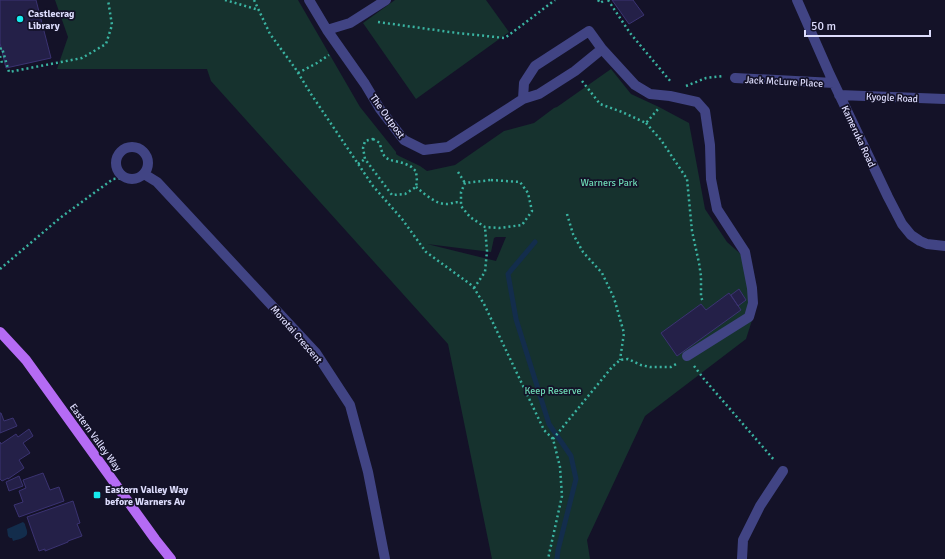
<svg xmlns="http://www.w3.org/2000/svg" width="945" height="559" font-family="Signika,sans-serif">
  <rect width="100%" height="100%" fill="#141228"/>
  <!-- green -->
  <path fill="#16322e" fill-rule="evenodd" d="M55,0H298L360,107L396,152V154L399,156L420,166L427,171L455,165L504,131L534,123L554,108L557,107L611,69L631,94L659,107L689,123L705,209L727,242L752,264L755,311L746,339L645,416L587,540L590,559H492L448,344L211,81L207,69H57L68,37ZM496,237H506L496,261L427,244L491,252L494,238Z
    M395,0H486L509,32L416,99L363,23Z"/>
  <!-- water -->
  <path fill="#132d4c" d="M23,522L25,524C25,526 28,531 27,534C26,538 16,540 13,541L12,538H10L8,536L7,529Z"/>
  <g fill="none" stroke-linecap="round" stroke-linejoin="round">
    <!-- stream -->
    <path stroke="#132d4c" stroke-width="5" d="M535,242L508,274L516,319L549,424L571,456L576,479L558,550L557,559"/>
  </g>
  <!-- building -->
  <path fill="#242048" stroke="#3b3372" d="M0,0H36L51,58L6,68L0,43Z
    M612,0H633L644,15L629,24Z
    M739,289L746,300L738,306L731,295Z
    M729,293L741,310L677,356L661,333L701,304L706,310Z
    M0,413H1L4,421L13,418L17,426L0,433Z
    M29,429L33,436L23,443L30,453L19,460L24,468L8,479V478L2,481L0,479V442L1,444L16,434L18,437Z
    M43,473L50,490L59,487L64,501L19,517L14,505L23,502L19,491L26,488L23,480Z
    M19,476L23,486L9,491L6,482Z
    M73,501L80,523L77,524L82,536L68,541V542L45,551V549L39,551L27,517Z"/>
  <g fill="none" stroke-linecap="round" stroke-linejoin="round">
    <!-- path -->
    <path stroke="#3ab3a1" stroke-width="2.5" stroke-dasharray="2 3" stroke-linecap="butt" d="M225,0L259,10
      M254,0L270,34L295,68L311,94L373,186L402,219L426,252L470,284L474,288L484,304L544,430L553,439L560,467L562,496L548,559
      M598,0L600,3L605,0
      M608,0L630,33L671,82
      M378,22L457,33L505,38L555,0
      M0,49L2,48L9,72L82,58L106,44L112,25L108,0
      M0,56L2,63L0,64
      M298,73L317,63L329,55
      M582,81L600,104L622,112L646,123L659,108
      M686,86L706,78L723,76
      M646,123L661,140L687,179L692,231L699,263L701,276V297L703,302
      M373,139L380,143C383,165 393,158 408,165C411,166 413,169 416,171L417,181L416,187L405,194L392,195L365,159L363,148L365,141Z
      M358,164L365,159
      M458,172L465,183
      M491,180L520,182L528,193L532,211L522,225L499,228L485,227L470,217L461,206V192L465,183Z
      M416,187C425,194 436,205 448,204C454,203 456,201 461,203
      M567,214L573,234L583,252L602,273L614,298L624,333L620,360
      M0,269L60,218L113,179L126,178
      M474,288L485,272L487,251L485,227
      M694,366L704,379L775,461
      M553,439L612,367L620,360L628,359L641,365L650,367H671L678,363"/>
    <!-- minor -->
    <path stroke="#414484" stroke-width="10" d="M309,0L327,30L365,84L380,109L404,140L424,150L448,147L523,99L539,94L575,71L602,49L589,31L535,66L524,83L523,99
      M797,0L830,75L888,197L902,224L911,235L920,241L927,244L945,246
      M327,30L350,23L386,0
      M602,49L635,85L650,94L670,96L697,102L705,111L710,145L711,179L717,209L745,252L752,288L753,303L749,317L687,356
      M735,78L834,83
      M839,95L945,99
      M116 163a16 16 0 1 1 32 0a16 16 0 1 1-32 0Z
      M144,174L157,182L316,353L350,405L368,472L385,559
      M742,559L743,540L760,506L783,471"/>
    <!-- major -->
    <path stroke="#b56bf4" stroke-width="10" d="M0,332L26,360L155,539L171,559"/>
  </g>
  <!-- markers -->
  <g fill="#16ebee" stroke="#141228" stroke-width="1.5">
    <circle cx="20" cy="19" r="4"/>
    <rect x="93" y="491" width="8" height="8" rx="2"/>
  </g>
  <g text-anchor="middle" stroke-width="3.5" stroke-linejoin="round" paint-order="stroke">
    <!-- poi labels -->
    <g font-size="10" font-weight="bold" fill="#dddcfc" stroke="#141228" text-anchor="start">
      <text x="28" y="17">Castlecrag<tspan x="28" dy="12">Library</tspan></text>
      <text x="105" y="493">Eastern Valley Way<tspan x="105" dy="12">before Warners Av</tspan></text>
    </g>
    <!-- street labels -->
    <g font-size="10" fill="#dddcfc" stroke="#141228">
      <text transform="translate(784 81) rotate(3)" y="4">Jack McLure Place</text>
      <text transform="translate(892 97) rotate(3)" y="4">Kyogle Road</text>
      <text transform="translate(388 116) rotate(54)" y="4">The Outpost</text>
      <text transform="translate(859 136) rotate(65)" y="4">Kameruka Road</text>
      <text transform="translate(297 334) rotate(49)" y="4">Morotai Crescent</text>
      <text transform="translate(96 437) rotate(54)" y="4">Eastern Valley Way</text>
    </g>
    <!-- park labels -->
    <g font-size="10" fill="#6cd8b4" stroke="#141228">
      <text x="609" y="186">Warners Park</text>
      <text x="553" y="394">Keep Reserve</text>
    </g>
  </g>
  <!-- scale -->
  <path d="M805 30v6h125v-6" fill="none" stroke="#dddcfc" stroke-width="2"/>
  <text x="811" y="30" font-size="12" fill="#dddcfc" stroke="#141228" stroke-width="3" paint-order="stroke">50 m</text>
</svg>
